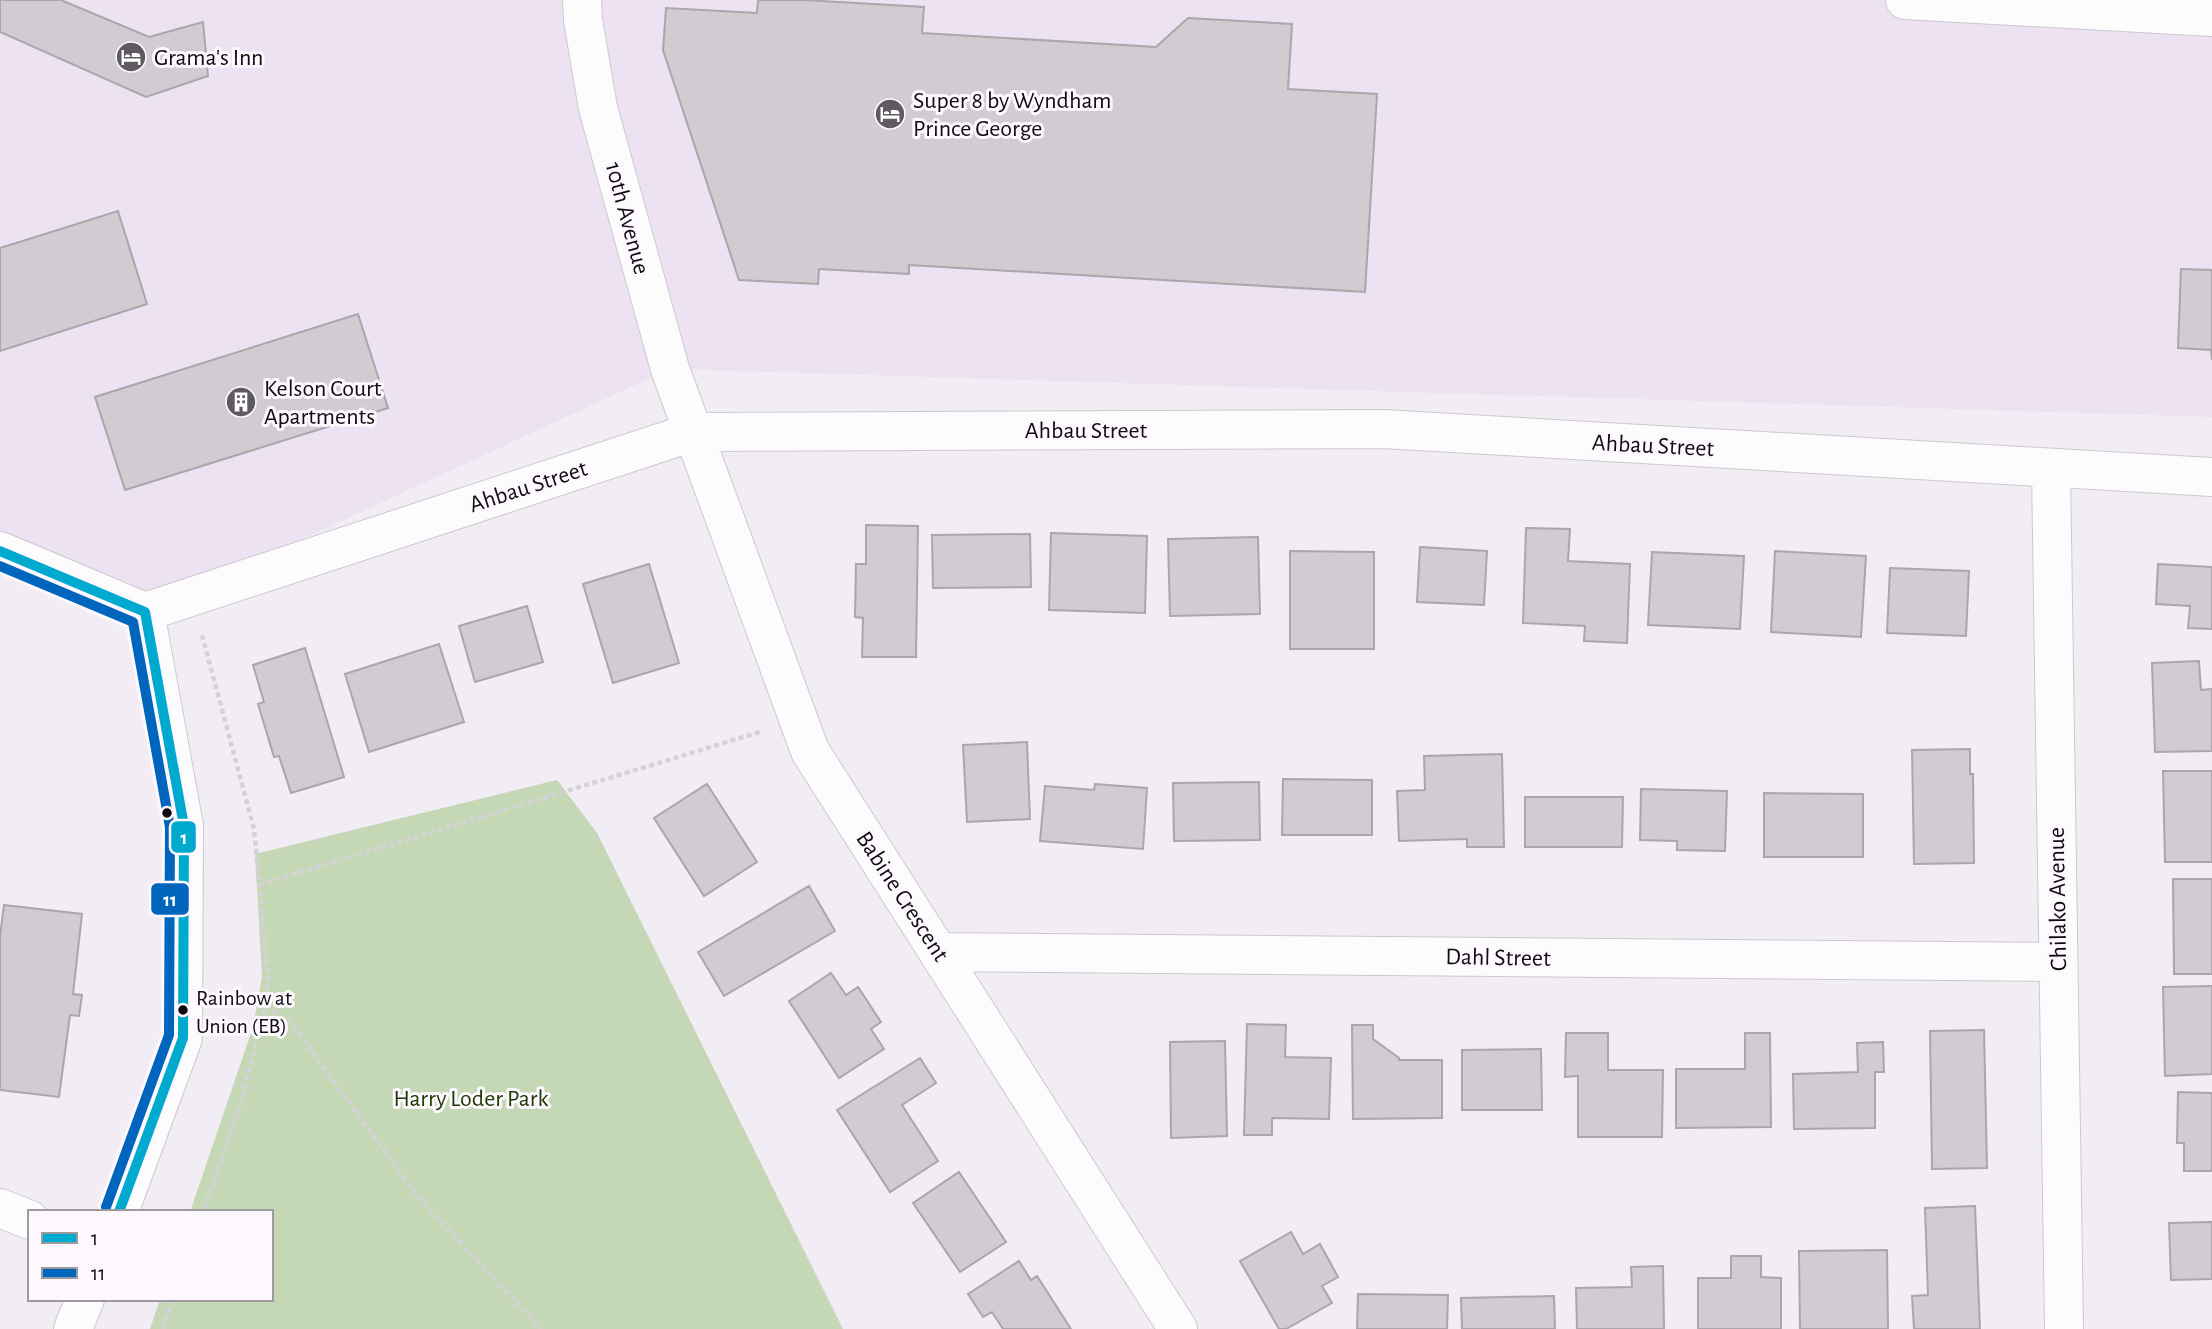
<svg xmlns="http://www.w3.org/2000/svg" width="2212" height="1329" font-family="'Alegreya Sans',sans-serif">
  <rect width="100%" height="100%" fill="#f2ecf4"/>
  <!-- built -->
  <path fill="#ede2f2" d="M0,0H2212V417L670,369L145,612L0,570Z"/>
  <!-- green -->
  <path fill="#c5d8b5" d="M557,780L597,833L843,1329H150L160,1299H271V1212H190L253,1027L262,977L255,854Z"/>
  <!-- building -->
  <path fill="#d0ccd2" stroke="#aaa6ab" stroke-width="2" d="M0,0H61L149,37L203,22L208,76L146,97L0,32Z
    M758,0H805L924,7L922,33L1156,47L1188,18L1292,24L1288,89L1377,94L1365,292L909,265V274L819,269L818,284L739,280L663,50L666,8L757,13Z
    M118,211L147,304L0,351V248Z
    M2181,269L2212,270V360L2211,350L2178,348Z
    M358,314L388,408L125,490L95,397Z
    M866,525L918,526L916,657H862L863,618L855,617L856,564H866Z
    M1526,528L1570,529L1568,561L1630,564L1627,643L1584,641L1585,626L1523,623Z
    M1051,533L1147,536L1145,613L1049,610Z
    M1030,534L1031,587L933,588L932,535Z
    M1258,537L1260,614L1170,616L1168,539Z
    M1420,547L1487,551L1484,605L1417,602Z
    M1290,551L1374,552V649H1290Z
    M1775,551L1866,556L1861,637L1771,632Z
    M1652,552L1744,556L1740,629L1648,625Z
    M649,564L679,663L613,683L583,584Z
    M2158,564L2212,567V629L2188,628L2190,606L2156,604Z
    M1890,568L1969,571L1966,636L1887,633Z
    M527,606L543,662L475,682L459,626Z
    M439,644L464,722L369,752L345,674Z
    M305,648L344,777L291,793L279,756L274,757L258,704L264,702L253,665Z
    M2199,661L2201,690L2212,689V751L2155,752L2152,663Z
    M1027,742L1030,819L967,822L963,745Z
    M1970,749V774H1973L1974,863L1914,864L1912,750Z
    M1502,754L1504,847H1467V839L1399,841L1397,791L1425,790L1424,756Z
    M2163,771H2212V862H2165Z
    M1283,779L1372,780V835H1282Z
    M1259,782L1260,840L1174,841L1173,783Z
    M707,784L757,862L704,896L654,818Z
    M1095,784L1147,788L1143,849L1040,841L1045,786L1094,790Z
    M1641,789L1727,791L1725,851L1677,850V841L1640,840Z
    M1764,793L1863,794V857H1764Z
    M1525,797H1623L1622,847H1525Z
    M2173,879H2212V974H2174Z
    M809,886L835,931L724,996L698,952Z
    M4,905L82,914L73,994L82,995L79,1016L70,1015L59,1097L0,1090V936Z
    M831,973L846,995L858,987L881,1022L871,1029L884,1049L839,1078L789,1001Z
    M2212,986V1074L2165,1076L2163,987Z
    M1247,1024L1286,1025L1285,1057L1331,1058L1329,1119L1272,1118V1135H1244Z
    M1352,1025H1373V1039L1399,1058V1060H1442V1118L1353,1119Z
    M1984,1030L1987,1168L1932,1169L1930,1031Z
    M1566,1033H1608V1070H1663L1662,1137H1578V1076L1565,1077Z
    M1745,1033H1770L1771,1127L1676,1128V1069H1745Z
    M1225,1041L1227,1136L1171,1138L1170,1042Z
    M1883,1042L1884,1072H1875V1128L1794,1129L1793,1074L1858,1072L1857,1043Z
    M1541,1049L1542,1110H1462V1050Z
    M920,1058L936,1083L902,1105L938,1161L890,1192L837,1110Z
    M2178,1092L2212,1093V1171H2184V1143H2177Z
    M959,1172L1006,1242L960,1272L913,1203Z
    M1975,1206L1980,1329H1914L1912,1296L1928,1295L1925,1208Z
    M2212,1222V1279L2171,1280L2169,1223Z
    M1291,1232L1303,1254L1320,1244L1338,1277L1322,1286L1332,1303L1286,1329H1279L1240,1261Z
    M1887,1250L1888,1329H1800L1799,1251Z
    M1731,1256H1761V1277L1781,1278V1329H1698V1278H1731Z
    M1019,1261L1031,1280L1037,1276L1071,1329H1003L992,1312L983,1317L968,1294Z
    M1663,1266L1664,1329H1577L1576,1288L1632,1287L1631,1267Z
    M1358,1294L1448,1295L1447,1329H1357Z
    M1554,1296L1555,1329H1462L1461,1298Z"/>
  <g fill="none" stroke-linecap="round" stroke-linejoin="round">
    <!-- minor casing -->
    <g stroke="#cdc8cf" stroke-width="40">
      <path id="minor" d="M582,0L583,20L598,108L670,369L810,751L1178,1329
        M1905,0L2212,17
        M2051,469L2064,1329
        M0,551L145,612L693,432L1383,429L2212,477
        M938,952L2058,962
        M0,1208L30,1220
        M119,1212L183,1038L184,826L145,612
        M73,1329L85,1299"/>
    </g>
    <!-- path -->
    <path stroke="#d4d2d5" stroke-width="4.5" stroke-dasharray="5 3.5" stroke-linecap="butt" d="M202,635L254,829L268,977L265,1006L239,1111L203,1212
      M259,885L763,731
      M265,1006L293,1025L418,1197L541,1329
      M163,1329L173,1299"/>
    <!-- minor -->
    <use href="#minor" stroke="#fdfcfd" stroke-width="38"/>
    <!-- bus-1 casing -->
    <g stroke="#fcf8fe" stroke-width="16">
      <path id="bus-1" d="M0,551L145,612L184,826L183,1038L119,1212"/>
    </g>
    <!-- bus-2 casing -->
    <g stroke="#fcf8fe" stroke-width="16">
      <path id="bus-2" d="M0,566L133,622L170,827L169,1035L106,1207"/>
    </g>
    <!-- bus-1 -->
    <use href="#bus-1" stroke="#00a9ce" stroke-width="10"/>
    <!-- bus-2 -->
    <use href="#bus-2" stroke="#0065bd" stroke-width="10"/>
  </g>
  <!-- icons -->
  <defs>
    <g id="hotel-disc" transform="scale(1.575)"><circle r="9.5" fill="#5e5a60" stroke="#fcf8fe"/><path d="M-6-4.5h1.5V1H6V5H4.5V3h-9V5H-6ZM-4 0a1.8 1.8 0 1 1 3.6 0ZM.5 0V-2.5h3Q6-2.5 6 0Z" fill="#fff"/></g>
    <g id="building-disc" transform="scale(1.575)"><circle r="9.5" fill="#5e5a60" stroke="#fcf8fe"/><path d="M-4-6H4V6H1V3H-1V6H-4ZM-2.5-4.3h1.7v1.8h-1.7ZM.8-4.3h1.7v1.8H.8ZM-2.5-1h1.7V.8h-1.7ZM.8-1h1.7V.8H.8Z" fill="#fff"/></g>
  </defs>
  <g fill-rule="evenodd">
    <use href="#hotel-disc" x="131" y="57"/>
    <use href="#hotel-disc" x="890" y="114"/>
    <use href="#building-disc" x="241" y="402"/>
  </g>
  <!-- markers -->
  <g fill="#0f0b11" stroke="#fcf8fe" stroke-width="2.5">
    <circle cx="167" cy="813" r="6"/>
    <circle cx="183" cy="1010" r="6"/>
  </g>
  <g text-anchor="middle" stroke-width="6" stroke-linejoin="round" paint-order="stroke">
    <!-- bus labels -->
    <g font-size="22" fill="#0f0b11" stroke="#fcf8fe" text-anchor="start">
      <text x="196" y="1005">Rainbow at<tspan x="196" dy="28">Union (EB)</tspan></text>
    </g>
    <!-- poi labels -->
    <g font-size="24" fill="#0f0b11" stroke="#fcf8fe" text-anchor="start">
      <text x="154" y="65">Grama's Inn</text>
      <text x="913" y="108">Super 8 by Wyndham<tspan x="913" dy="28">Prince George</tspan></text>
      <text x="264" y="396">Kelson Court<tspan x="264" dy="28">Apartments</tspan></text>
    </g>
    <!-- street labels -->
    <g font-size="24" fill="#0f0b11" stroke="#fcf8fe">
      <text transform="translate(628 218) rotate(75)" y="8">10th Avenue</text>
      <text x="1086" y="438">Ahbau Street</text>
      <text transform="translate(1653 445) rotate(3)" y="8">Ahbau Street</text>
      <text transform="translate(528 486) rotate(-18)" y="8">Ahbau Street</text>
      <text transform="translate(903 896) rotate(57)" y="8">Babine Crescent</text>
      <text transform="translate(2057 899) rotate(-91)" y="8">Chilako Avenue</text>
      <text transform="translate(1498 957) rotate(1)" y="8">Dahl Street</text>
    </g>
    <!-- park labels -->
    <g font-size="24" fill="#203a02" stroke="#fcf8fe">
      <text x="471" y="1106">Harry Loder Park</text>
    </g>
  </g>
  <g stroke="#fcf8fe" stroke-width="2.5">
    <rect x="170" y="820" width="27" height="34" rx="7" fill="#00a9ce"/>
    <rect x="150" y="882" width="40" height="34" rx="7" fill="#0065bd"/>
  </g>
  <g font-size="19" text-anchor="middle" font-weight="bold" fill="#fff">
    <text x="184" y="844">1</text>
    <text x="170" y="906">11</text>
  </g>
  <!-- legend -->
  <rect x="28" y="1210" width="245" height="91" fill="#fcf8fe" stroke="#9d999f" stroke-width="2"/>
  <rect x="42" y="1233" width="35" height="10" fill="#00a9ce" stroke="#9d999f" stroke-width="2"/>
  <text x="91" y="1245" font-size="21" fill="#0f0b11">1</text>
  <rect x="42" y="1268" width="35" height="10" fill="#0065bd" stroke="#9d999f" stroke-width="2"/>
  <text x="91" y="1280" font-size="21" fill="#0f0b11">11</text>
</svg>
